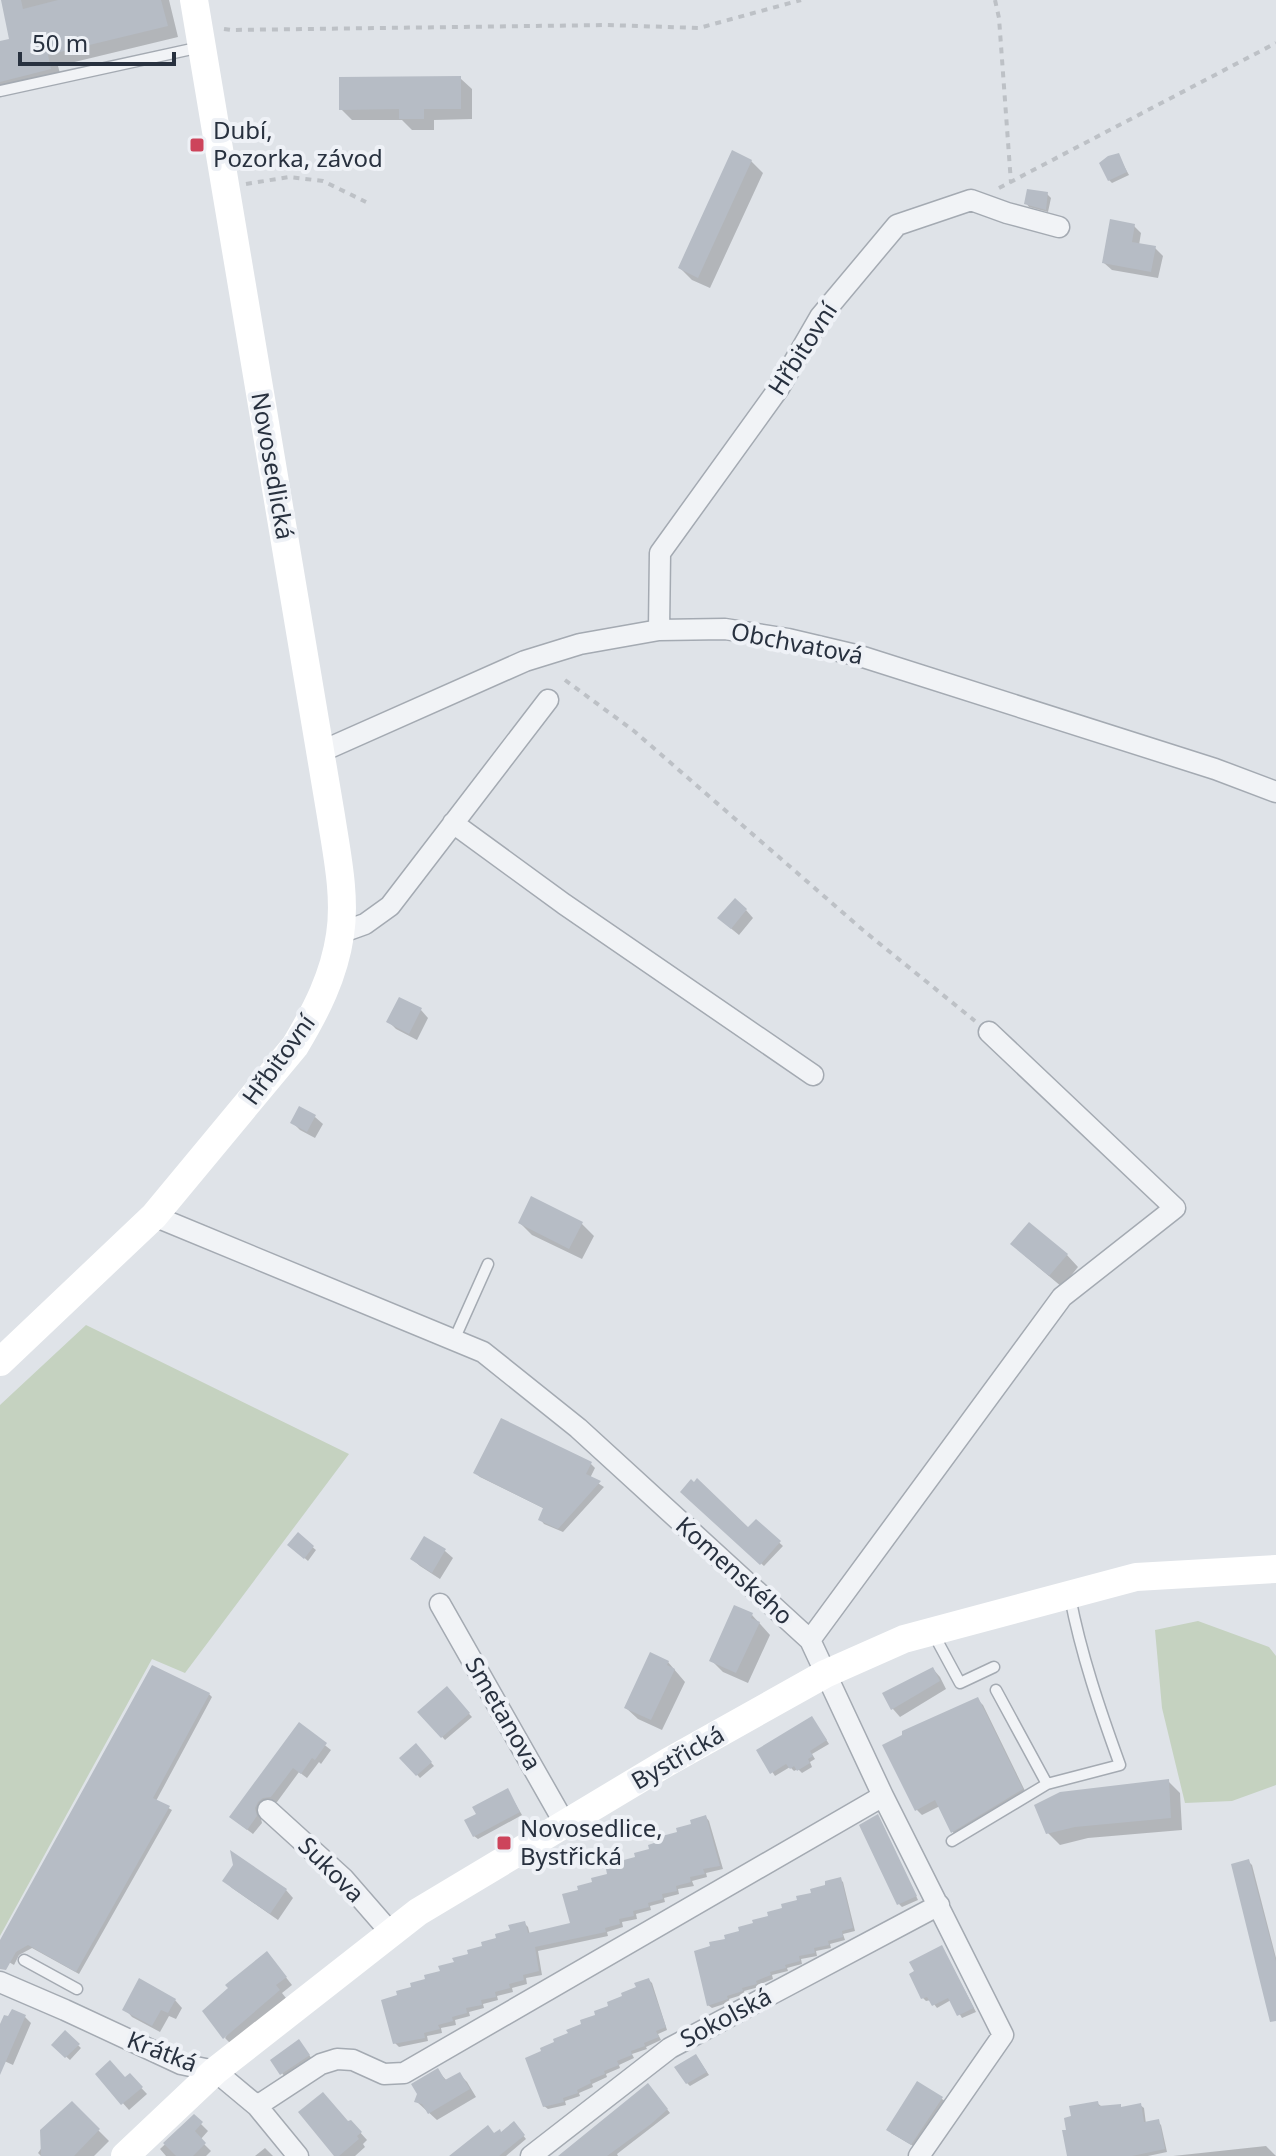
<svg xmlns="http://www.w3.org/2000/svg" width="1276" height="2156" font-family="'Noto Sans',sans-serif">
  <rect width="100%" height="100%" fill="#dfe3e8"/>
  <!-- green -->
  <path fill="#c5d2c0" d="M86,1325L349,1454L185,1673L152,1659L0,1936V1405Z
    M1198,1621L1269,1647L1276,1656V1785L1232,1801L1185,1803L1162,1708L1155,1630Z"/>
  <!-- shadow -->
  <path fill="#0003" d="M17,0H169L178,37L58,66L62,81L0,96V43L11,40Z
    M460,78L472,89V119L434,120V130H412L402,120H352L341,109Z
    M1118,155L1129,175L1112,183L1109,180Z
    M751,161L763,173L710,288L692,280L680,268Z
    M1047,194L1051,198L1048,212L1029,207L1026,203Z
    M1134,226L1141,233L1139,245L1155,248L1163,256L1158,278L1112,270L1104,263Z
    M746,910L753,918L739,935L728,926Z
    M421,1010L428,1018L417,1040L396,1029L388,1021Z
    M315,1117L323,1124L315,1138L300,1130L293,1123Z
    M520,1223L582,1224L594,1236L582,1259L532,1235Z
    M1067,1255L1078,1267L1062,1287L1025,1256Z
    M591,1464L595,1468L590,1478L604,1487L563,1532L544,1524L540,1519L545,1509L480,1477L475,1473Z
    M682,1492L748,1530L756,1522L783,1546L764,1566Z
    M298,1535L316,1550L308,1561L290,1545Z
    M424,1538L445,1551L453,1558L440,1579L420,1566L412,1559Z
    M752,1615L770,1635L748,1683L723,1672L712,1661Z
    M668,1662L685,1682L662,1730L638,1719L626,1708Z
    M933,1669L940,1677L946,1689L900,1717L893,1709L885,1694Z
    M446,1689L472,1717L445,1740L420,1712Z
    M209,1694L212,1697L156,1801L172,1810L79,1974L32,1948L19,1955L14,1965L0,1957V1944Z
    M978,1700L983,1705L1027,1795L957,1837L952,1831L940,1806L922,1815L917,1810L884,1746Z
    M812,1718L829,1744L812,1754L815,1759L810,1762L812,1767L802,1773L798,1769L794,1771L790,1767L775,1776L758,1750Z
    M299,1725L331,1750L321,1764L319,1762L307,1778L299,1772L277,1802L269,1803L260,1814L262,1823L253,1834L237,1822Z
    M416,1746L434,1766L420,1778L402,1758Z
    M1168,1781L1180,1793L1182,1830L1088,1838L1060,1845L1048,1833Z
    M508,1791L522,1815L478,1839L474,1836Z
    M706,1817L709,1821L723,1869L706,1873L707,1877L692,1881L694,1886L678,1889L679,1894L664,1898L665,1902L650,1906L651,1910L636,1914L637,1919L622,1922L623,1927L607,1932L608,1936L538,1951L542,1975L526,1978L527,1984L512,1988L513,1992L497,1996L498,2000L483,2004L484,2008L469,2012L470,2016L455,2020L456,2025L441,2028L442,2033L427,2036L428,2041L399,2047L395,2043L414,1988L524,1923L528,1927L530,1935L572,1924L581,1891Z
    M880,1820L918,1900L902,1907L899,1904Z
    M1249,1862L1252,1865L1276,1958V2012Z
    M840,1879L843,1882L855,1931L843,1934L845,1940L830,1944L831,1948L816,1951L817,1956L801,1959L802,1964L787,1968L788,1971L772,1975L773,1979L758,1985L759,1987L744,1991L745,1994L729,1999L730,2002L712,2008L708,2005L727,1940Z
    M225,1881L286,1890L293,1898L278,1920L232,1888Z
    M942,1947L976,2012L962,2018L951,2000L937,2008L931,2000L926,2001L923,1998Z
    M273,1961L292,1985L282,1993L286,1998L231,2044L225,2038Z
    M649,1980L652,1983L667,2030L658,2034L661,2040L646,2047L647,2049L632,2054L634,2058L619,2065L620,2068L606,2074L607,2077L592,2084L593,2087L579,2093L580,2096L565,2101L566,2105L548,2109L544,2106L571,2034Z
    M175,2000L182,2008L176,2019L169,2016L160,2032L132,2017L125,2009Z
    M25,2017L31,2023L13,2065L0,2059V2027Z
    M65,2033L81,2048L70,2060L53,2045Z
    M302,2045L312,2059L285,2077L273,2061Z
    M699,2060L709,2075L690,2086L687,2083Z
    M438,2071L447,2081L459,2074L467,2082L476,2097L437,2120L417,2102Z
    M97,2074L126,2080L130,2076L147,2094L129,2110Z
    M917,2083L945,2101L915,2147L891,2133Z
    M651,2089L670,2113L617,2154L618,2156H563Z
    M1097,2103L1101,2106L1123,2109L1140,2105L1144,2108L1146,2124L1158,2122L1161,2125L1167,2152L1148,2156H1069Z
    M72,2104L109,2141L94,2156H41L38,2153Z
    M194,2117L208,2131L200,2140L211,2151L206,2156H166L160,2149Z
    M348,2123L358,2130L367,2140L363,2144L365,2147L355,2156H337Z
    M514,2124L526,2139L506,2156H453L501,2134Z
    M1266,2146L1276,2156H1173Z
    M265,2148L273,2156H255Z"/>
  <!-- building -->
  <path fill="#b6bcc5" d="M1,0H21L23,9L58,0H161L168,26L48,55L51,69L0,82V41L9,39Z
    M461,76V109H424V119H399V109L339,110V77Z
    M732,150L752,160L698,278L678,268Z
    M1119,153L1127,172L1108,181L1099,163L1108,156Z
    M1027,189L1048,192L1046,210L1024,204Z
    M1110,219L1135,224L1132,242L1156,246L1151,272L1102,263Z
    M735,898L747,909L731,929L717,918Z
    M399,997L422,1008L409,1034L386,1022Z
    M299,1106L316,1115L307,1132L290,1123Z
    M531,1196L583,1222L569,1249L518,1223Z
    M1029,1222L1068,1254L1049,1276L1010,1244Z
    M501,1418L592,1462L586,1474L601,1481L558,1529L538,1520L543,1508L473,1473Z
    M697,1478L748,1527L756,1519L781,1541L760,1565L680,1492L691,1479L694,1482Z
    M298,1532L314,1546L304,1559L287,1545Z
    M424,1536L446,1549L432,1573L410,1559Z
    M734,1605L753,1613L751,1618L760,1622L736,1673L709,1661Z
    M650,1652L669,1661L667,1665L675,1669L651,1720L624,1708Z
    M152,1665L210,1693L153,1798L170,1806L76,1972L28,1945L16,1952L6,1970L0,1969V1940Z
    M933,1667L940,1681L891,1710L882,1693Z
    M447,1686L470,1713L441,1738L417,1712Z
    M978,1697L1023,1789L951,1833L935,1800L915,1811L882,1745L902,1735V1731Z
    M812,1716L827,1740L810,1751L813,1756L808,1759L810,1763L797,1771L794,1766L790,1769L786,1764L770,1774L756,1750Z
    M299,1722L327,1743L315,1760L312,1758L301,1774L293,1768L271,1797L263,1798L258,1802L255,1808L257,1816L247,1830L229,1817Z
    M416,1743L432,1762L416,1776L399,1758Z
    M1169,1779L1171,1818L1075,1827L1046,1834L1034,1805L1060,1792Z
    M508,1788L520,1812L473,1837L464,1820L476,1814L472,1807Z
    M878,1814L917,1896L897,1905L859,1825Z
    M706,1815L720,1866L703,1869L705,1874L690,1877L691,1882L676,1886L677,1891L662,1894L663,1899L648,1903L649,1907L633,1911L634,1916L619,1919L620,1924L605,1928L606,1932L535,1947L539,1971L523,1975L524,1980L509,1984L510,1988L495,1992L496,1997L481,2000L482,2005L466,2008L467,2013L452,2017L453,2021L438,2025L440,2029L424,2033L425,2038L393,2044L381,2000L397,1995L396,1991L411,1987L410,1983L425,1979L424,1975L440,1971L438,1966L454,1962L452,1958L468,1954L467,1950L482,1946L481,1942L496,1938L495,1934L510,1930L508,1925L525,1921L528,1933L570,1923L562,1894L578,1890L577,1886L592,1882L591,1878L607,1874L606,1869L621,1865L620,1861L635,1857L634,1853L649,1849L648,1845L663,1840L662,1836L677,1832L676,1828L691,1824L690,1820Z
    M230,1850L287,1889L270,1914L222,1881L233,1865Z
    M1249,1859L1276,1961V2021L1270,2022L1231,1864Z
    M841,1877L853,1928L842,1931L843,1937L828,1941L829,1945L814,1948L815,1953L799,1956L800,1961L785,1965L786,1968L770,1972L771,1975L756,1981L757,1984L742,1988L743,1991L727,1996L728,1999L707,2006L694,1951L710,1946L709,1942L725,1939L724,1935L739,1931L738,1927L753,1923L752,1920L768,1916L767,1912L782,1908L781,1904L797,1900L796,1896L811,1893L810,1889L825,1885V1881Z
    M942,1945L974,2008L957,2016L948,1998L932,2006L927,1997L921,1999L909,1974L914,1971L909,1962Z
    M267,1951L287,1977L276,1985L280,1990L223,2039L202,2011L228,1988L225,1985Z
    M139,1978L176,1999L168,2013L161,2010L152,2026L122,2010Z
    M649,1978L666,2027L656,2031L659,2037L644,2043L645,2046L631,2051L632,2055L617,2061L619,2065L604,2071L605,2074L590,2080L591,2083L577,2090L578,2093L563,2098L564,2102L543,2107L525,2058L541,2051L540,2048L554,2042L553,2039L568,2033L566,2030L581,2024L580,2020L595,2015L594,2011L608,2006L607,2002L622,1996L621,1993L636,1987L634,1983Z
    M12,2009L26,2015L0,2075V2024L4,2015L8,2016Z
    M65,2030L80,2044L65,2058L51,2045Z
    M299,2039L310,2055L280,2075L270,2060Z
    M696,2054L707,2072L686,2084L674,2067Z
    M110,2060L125,2077L130,2073L143,2087L121,2105L95,2074Z
    M438,2068L445,2080L460,2072L470,2089L428,2114L422,2104L414,2102L417,2094L411,2084Z
    M917,2081L943,2097L911,2145L886,2130Z
    M648,2083L668,2109L651,2124L607,2156H558Z
    M323,2092L348,2121L351,2120L362,2132L357,2136L359,2139L339,2156H334L298,2112Z
    M72,2101L100,2129L74,2156H41L40,2130Z
    M1098,2101L1099,2106L1121,2104V2107L1141,2103L1144,2122L1159,2119L1165,2149L1132,2156H1067L1062,2130H1066L1064,2118L1071,2116L1069,2106Z
    M194,2114L203,2122L195,2131L206,2143L193,2156H176L163,2143Z
    M514,2121L525,2135L499,2156H449L488,2125L494,2133L500,2129L501,2132Z"/>
  <g fill="none" stroke-linecap="round" stroke-linejoin="round">
    <!-- lane casing -->
    <g stroke="#a4aab2" stroke-width="13">
      <path id="lane" d="M0,91L201,47
        M454,1340L488,1264
        M933,1633L960,1683L994,1667
        M996,1690L1047,1784
        M952,1841L1047,1784L1120,1765C1100,1710 1081,1654 1070,1597
        M24,1960L77,1989"/>
    </g>
    <!-- street casing -->
    <g stroke="#a4aab2" stroke-width="23">
      <path id="street" d="M659,630L660,553L779,388L820,317L897,225L971,200L1007,213L1059,227
        M320,752L525,661L580,644L659,630L725,629L788,639L860,656L1215,769L1276,792
        M453,823L564,904L813,1075
        M340,933L365,924L390,906L548,700
        M154,1216L483,1352L578,1428L810,1640L883,1796L1003,2035L919,2156
        M440,1604L565,1824
        M810,1640L1062,1297L1175,1208L989,1032
        M268,1810L344,1879L391,1933
        M0,1982L65,2010L181,2064L215,2071L257,2106L298,2156
        M257,2106L321,2064L337,2059L353,2060L384,2074L404,2073L883,1796
        M531,2156L670,2048L939,1905"/>
    </g>
    <!-- path -->
    <path stroke="#bdc1c6" stroke-width="4" stroke-dasharray="6 6" stroke-linecap="butt" d="M995,0L999,18L1011,183
      M224,29L231,30L607,25L699,28L801,0
      M246,184L289,177L323,181L366,202
      M999,188L1276,43
      M565,680L634,731L864,931L975,1021"/>
    <!-- lane -->
    <use href="#lane" stroke="#f1f3f6" stroke-width="10"/>
    <!-- street -->
    <use href="#street" stroke="#f1f3f6" stroke-width="20"/>
    <!-- secondary -->
    <path stroke="#fff" stroke-width="28" d="M0,1362L154,1216L295,1046C316,1011 334,976 340,935C346,897 337,855 331,816L194,0
      M125,2156L215,2071L418,1912L668,1762L825,1674L904,1639L1136,1577L1276,1569"/>
  </g>
  <!-- markers -->
  <g fill="#cd445b" stroke="#eef1f6" stroke-width="3">
    <rect x="189" y="137" width="16" height="16" rx="4"/>
    <rect x="496" y="1835" width="16" height="16" rx="4"/>
  </g>
  <g text-anchor="middle" stroke-width="8" stroke-linejoin="round" paint-order="stroke">
    <!-- poi labels -->
    <g font-size="24" fill="#28313f" stroke="#eef1f6" text-anchor="start">
      <text x="213" y="139">Dubí,<tspan x="213" dy="28">Pozorka, závod</tspan></text>
      <text x="520" y="1837">Novosedlice,<tspan x="520" dy="28">Bystřická</tspan></text>
    </g>
    <!-- street labels -->
    <g font-size="24" fill="#28313f" stroke="#eef1f6">
      <text transform="translate(803 349) rotate(-57)" y="8">Hřbitovní</text>
      <text transform="translate(272 466) rotate(80)" y="8">Novosedlická</text>
      <text transform="translate(797 644) rotate(11)" y="8">Obchvatová</text>
      <text transform="translate(279 1060) rotate(-54)" y="8">Hřbitovní</text>
      <text transform="translate(734 1571) rotate(42)" y="8">Komenského</text>
      <text transform="translate(503 1714) rotate(60)" y="8">Smetanova</text>
      <text transform="translate(678 1758) rotate(-30)" y="8">Bystřická</text>
      <text transform="translate(331 1870) rotate(45)" y="8">Sukova</text>
      <text transform="translate(726 2018) rotate(-28)" y="8">Sokolská</text>
      <text transform="translate(162 2052) rotate(21)" y="8">Krátká</text>
    </g>
  </g>
  <!-- scale -->
  <path d="M20 52v12h154v-12" fill="none" stroke="#28313f" stroke-width="4"/>
  <text x="32" y="52" font-size="24" fill="#28313f" stroke="#eef1f6" stroke-width="6" paint-order="stroke">50 m</text>
</svg>
